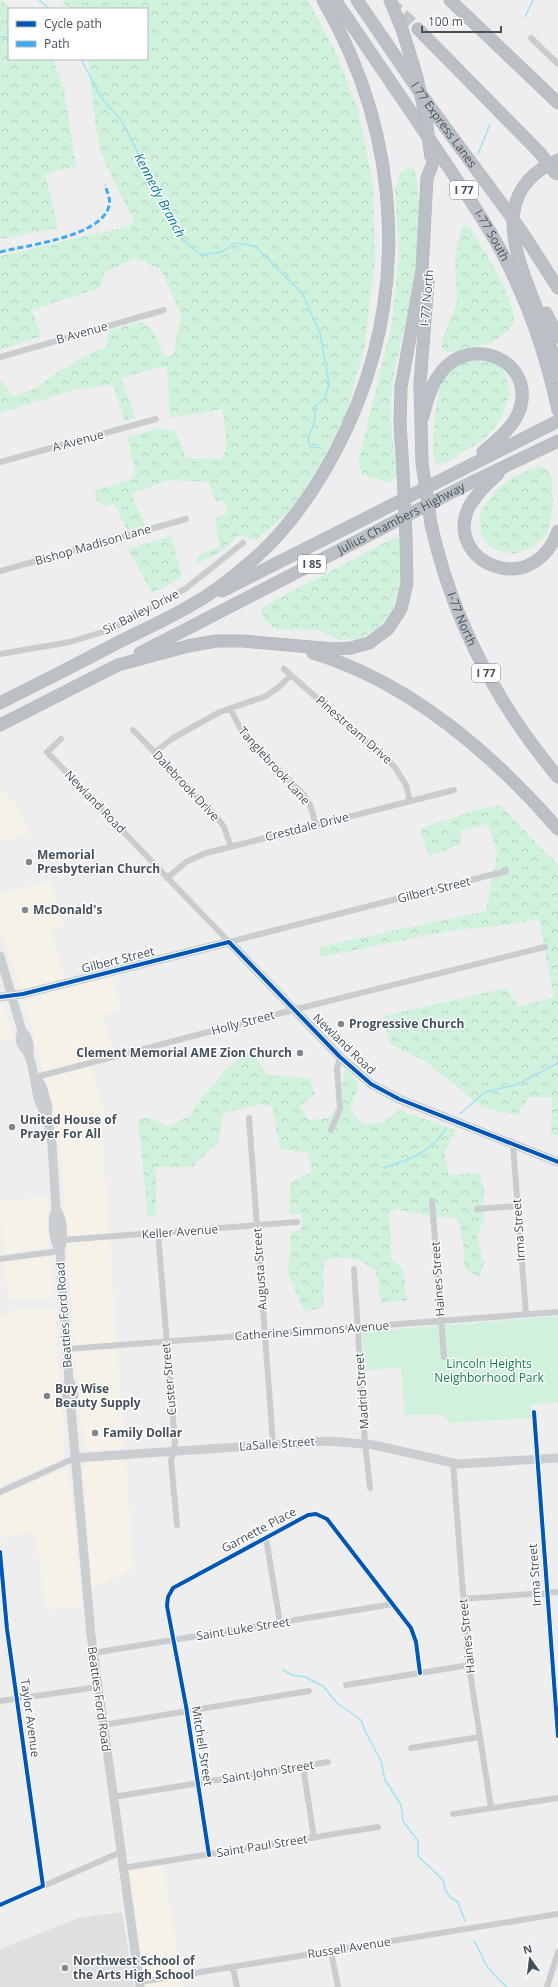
<svg xmlns="http://www.w3.org/2000/svg" width="558" height="1987" font-family="'Open Sans',sans-serif">
  <defs>
    <pattern id="forest-crowns" width="20" height="18" patternUnits="userSpaceOnUse"><rect width="20" height="18" fill="#d0f1db"/><path d="M2 6a3 3 0 1 1 6 0M12 15a3 3 0 1 1 6 0" fill="none" stroke="#b4d0be"/></pattern>
  </defs>
  <rect width="100%" height="100%" fill="#efeeee"/>
  <!-- commercial -->
  <path fill="#f7f2e8" d="M1,790L22,813L28,834L0,842Z
    M51,881L64,927L51,931L65,980L21,989L0,929V894Z
    M112,976L122,1010L103,1014L113,1055L89,1061L105,1115L101,1116L124,1449L92,1450L85,1447L84,1444L75,1355L61,1161L57,1127L24,1001Z
    M0,1003L4,1007L14,1040L0,1041Z
    M47,1197L49,1247L4,1254L0,1202Z
    M43,1257L47,1258L52,1263L54,1297L8,1301L4,1261Z
    M54,1307L65,1455L62,1459L0,1486V1317L8,1316V1311Z
    M125,1459L134,1569L92,1588L83,1467L88,1462Z
    M61,1470L67,1471L69,1475L82,1606L46,1610L35,1531L1,1538L0,1496Z
    M163,1864L183,1987H147L129,1870Z"/>
  <!-- education -->
  <path fill="#e0dfe0" d="M122,1912L134,1987H0V1949L78,1918Z"/>
  <!-- forest -->
  <path fill="url(#forest-crowns)" d="M0,0H2L11,9H9V59H53L64,89L76,166L45,174L58,228L0,239Z
    M62,0H308L336,53L358,109L373,186L375,258L365,344L346,415L321,462L291,510L256,540L239,535L220,552L195,565L198,555L220,547L215,519L229,512L224,501H216L208,482L169,480L131,494L145,525L128,531L114,504L103,506L97,501L95,490L130,480L135,472L127,437L158,428L175,431L186,457L199,459H223L227,441L222,409L170,418L167,367H162L121,378L135,418L125,421L113,385L76,389L0,413V379L11,395L15,396L39,386L56,373L94,351L107,347L108,331L141,322L153,330L164,356L169,357L174,354L181,314L161,270L136,258L105,272L99,288L32,310L41,336L0,350V256L130,226L134,221L101,154L95,121L88,59H147V9H69Z
    M409,167L415,169C419,200 422,230 418,261C413,301 400,340 393,380C388,411 393,444 397,475L389,483L363,475L358,463L392,323L399,253L395,190L400,173Z
    M467,225L471,229C481,247 519,303 513,322C509,333 496,342 485,344C472,347 456,354 443,351L441,342L457,302L455,259L462,226Z
    M479,359L495,361L504,371L510,393L501,418L485,439L446,462L439,464L434,461C432,444 435,386 446,374C455,364 467,362 479,359Z
    M539,466L546,468L551,476L553,507L547,534L533,547L513,554L492,549L481,535L480,513L494,491L513,477Z
    M171,536L182,577L152,593L128,549Z
    M396,537L400,538V582L392,610L378,629L358,639L339,640L320,630L276,629L265,621L261,610L271,602Z
    M500,805L558,865V1136L551,1135L552,1097H529L517,1115L482,1107L425,1061L390,1044L384,1016L506,988L519,1007L554,997L539,919L505,925L448,931L321,957L319,947L486,911L497,852L488,824L460,831L461,844L429,856L420,829L479,809Z
    M251,1050L267,1075L310,1078L315,1094L300,1106L309,1120L328,1118L343,1101L342,1086L345,1068L359,1085L350,1110L364,1125L383,1122L399,1110L456,1130L444,1153L449,1175L479,1173L484,1187V1220L477,1236L484,1263L480,1278L465,1269L463,1244L458,1218L427,1216L396,1209L390,1213L391,1259L403,1268L407,1300L381,1303L376,1271C356,1256 348,1256 324,1260L323,1307L305,1312L288,1274L291,1233L302,1229L301,1214H289L291,1182L312,1172L308,1153L280,1149L273,1108L262,1104L223,1113L219,1141L192,1167H156V1215L148,1216L138,1120L149,1117L167,1127L190,1116L202,1097L228,1067Z"/>
  <!-- green -->
  <path fill="#d0f1db" d="M558,1316V1402L530,1405L531,1418L450,1423L443,1415H405L401,1367L363,1371L362,1332Z"/>
  <g fill="none" stroke-linecap="round" stroke-linejoin="round">
    <!-- stream -->
    <path stroke="#a0e3f2" stroke-width="1.5" d="M39,0L49,9
      M525,17L533,0
      M0,37H9
      M81,59L100,96L121,120L182,239L201,255L222,252L235,243L255,246L302,293L320,333L329,384L325,398L314,407C318,421 310,429 308,442L311,447L321,448
      M478,154L490,124
      M460,1114L485,1092L518,1084L558,1063
      M383,1168C408,1160 432,1153 446,1128
      M283,1670L292,1675L305,1677L323,1686L337,1703L361,1720L365,1731L381,1761L385,1780L401,1805L403,1821L418,1841V1856L443,1880L445,1889L450,1897L458,1902L465,1921
      M474,1941C478,1947 481,1954 484,1961C488,1969 500,1981 507,1987"/>
    <!-- highway-tunnel -->
    <path stroke="#c4c7ca" stroke-width="12" stroke-dasharray="12 6" stroke-linecap="butt" d="M390,2L418,29"/>
    <!-- highway casing -->
    <g stroke="#b2b8bf" stroke-width="13">
      <g id="highway">
        <path id="s1" d="M335,0C365,44 394,87 424,131C448,167 473,202 495,240C525,293 545,350 558,410"/>
        <path id="s2" d="M357,0L428,104L507,211"/>
        <path d="M390,0L402,29L416,74"/>
        <path d="M450,0L558,103"/>
        <path d="M418,29L540,153"/>
        <path d="M558,160C485,192 518,260 539,314C546,332 553,352 558,372"/>
        <path d="M522,232L558,288"/>
        <path d="M546,313L558,337"/>
        <path d="M423,416C427,401 431,384 442,371C472,334 535,361 520,409C514,427 497,440 483,452"/>
        <path d="M422,463L420,384L428,282"/>
        <path d="M403,471L400,424L401,387L422,271L427,178L432,165"/>
        <path d="M498,474C487,484 475,495 468,509C445,562 532,601 558,531"/>
        <path id="s3" d="M431,524C452,619 496,703 558,777"/>
        <path d="M222,591L558,421"/>
        <path id="s4" d="M140,653L466,485L558,441"/>
        <path d="M313,653C409,682 493,754 558,829"/>
        <path d="M0,703C40,683 81,662 121,641C145,629 170,618 193,604C215,592 236,574 255,558C289,528 315,490 336,450C412,306 404,139 323,0"/>
        <path d="M0,725L118,665L188,646L216,641H243L334,649L351,648L369,643L388,629L401,609L407,583L406,536"/>
      </g>
    </g>
    <!-- street -->
    <path stroke="#cacdcf" stroke-width="6" d="M531,38L558,64
      M0,357L164,310
      M0,462L156,419
      M0,571L186,519
      M0,654L70,642L109,630L185,589L243,543
      M284,669L394,766L406,785L410,801
      M230,708L242,732L304,795L310,805L316,825
      M133,730L216,816L224,827L231,847
      M61,739L47,752L229,942L506,871
      M155,752L173,738L220,712L266,696L279,687L291,675
      M167,878L186,862L206,853L454,790
      M36,1077L289,1011L545,947
      M249,1118L273,1444
      M331,1130L340,1109L337,1069L340,1057
      M513,1145L526,1314
      M432,1201L444,1357
      M477,1209L518,1206
      M158,1233L175,1443L171,1461L177,1525
      M63,1240L297,1222
      M0,1259L60,1251
      M354,1269L365,1443L370,1488
      M67,1349L558,1312
      M534,1412L558,1736
      M453,1463L468,1659L491,1808
      M0,1492L75,1458
      M266,1538L280,1623
      M0,1552L7,1629L43,1886
      M463,1599L558,1592
      M93,1653L393,1604
      M346,1685L469,1665
      M0,1701L98,1687
      M103,1725L309,1691
      M411,1748L480,1737
      M303,1766L314,1838
      M113,1797L328,1762
      M453,1814L558,1798
      M209,1855L186,1706L167,1606L168,1597L173,1588L308,1515L316,1514L327,1519L411,1628L416,1642L420,1673
      M123,1868L378,1827
      M0,1905L121,1852
      M331,1951L338,1987
      M233,1967L237,1987
      M139,1982L558,1914
      M547,1987L558,1952"/>
    <!-- secondary -->
    <path stroke="#caced1" stroke-width="9" d="M0,956L22,1031C29,1038 30,1044 29,1055
      M0,997L23,994L229,942L340,1057L371,1084L399,1099L558,1162
      M22,1031C21,1034 20,1037 20,1040C21,1047 27,1050 29,1056C37,1077 33,1098 47,1116
      M36,1077L42,1086L48,1106L47,1116L52,1145L56,1209C51,1220 53,1240 60,1251
      M56,1209C64,1219 64,1239 60,1251L69,1380C65,1391 66,1398 71,1409L91,1635L140,1987
      M69,1380C75,1390 75,1398 71,1409
      M75,1458L328,1441L374,1445L458,1464L558,1458"/>
    <!-- highway -->
    <use href="#highway" stroke="#bac0c5" stroke-width="12"/>
    <!-- highway-bridge casing -->
    <g stroke="#b2b8bf" stroke-width="13" stroke-linecap="butt">
      <path id="highway-bridge" d="M416,74L426,118L431,158
        M540,153L556,174
        M507,211L522,232
        M422,463L431,524
        M403,471L406,536"/>
    </g>
    <!-- highway-bridge -->
    <use href="#highway-bridge" stroke="#bac0c5" stroke-width="12"/>
    <!-- quiet -->
    <path stroke="#3fa9f5" stroke-width="3" stroke-dasharray="6 3" stroke-linecap="butt" d="M0,252C27,245 101,237 109,206C111,199 107,192 105,185"/>
    <!-- cycleway casing -->
    <g stroke="#fff" stroke-width="6">
      <path id="cycleway" d="M0,997L23,994L229,942L340,1057L371,1084L399,1099L558,1162
        M534,1412L558,1736
        M0,1552L7,1629L43,1886L0,1905
        M209,1855L186,1706L167,1606L168,1597L173,1588L308,1515L316,1514L327,1519L411,1628L416,1642L420,1673"/>
    </g>
    <!-- cycleway -->
    <use href="#cycleway" stroke="#0057b8" stroke-width="4"/>
  </g>
  <!-- markers -->
  <g fill="#7f888f" stroke="#fff" stroke-width="1.5">
    <circle cx="29" cy="862" r="4"/>
    <circle cx="25" cy="910" r="4"/>
    <circle cx="341" cy="1024" r="4"/>
    <circle cx="300" cy="1053" r="4"/>
    <circle cx="12" cy="1127" r="4"/>
    <circle cx="47" cy="1396" r="4"/>
    <circle cx="95" cy="1433" r="4"/>
    <circle cx="65" cy="1968" r="4"/>
  </g>
  <g text-anchor="middle" stroke-width="3" stroke-linejoin="round" paint-order="stroke">
    <!-- shield labels -->
    <g fill="#fff" stroke="#7b858d" stroke-width="1">
      <rect x="450" y="181" width="28" height="18" rx="3"/>
      <rect x="298" y="555" width="28" height="18" rx="3"/>
      <rect x="472" y="664" width="28" height="18" rx="3"/>
    </g>
    <g font-size="11" font-weight="bold" fill="#43515c">
      <text x="464" y="194">I 77</text>
      <text x="312" y="568">I 85</text>
      <text x="486" y="677">I 77</text>
    </g>
    <!-- street labels -->
    <g font-size="12" fill="#43515c" stroke="#fff">
      <text dy="4" stroke="none"><textPath href="#s2" startOffset="152">I 77 Express Lanes</textPath></text>
      <text dy="4" stroke="none"><textPath href="#s1" startOffset="283">I-77 South</textPath></text>
      <text transform="translate(427 298) rotate(-85)" y="4">I-77 North</text>
      <text transform="translate(82 333) rotate(-16)" y="4">B Avenue</text>
      <text transform="translate(78 441) rotate(-15)" y="4">A Avenue</text>
      <text dy="4" stroke="none"><textPath href="#s4" startOffset="294">Julius Chambers Highway</textPath></text>
      <text transform="translate(93 545) rotate(-16)" y="4">Bishop Madison Lane</text>
      <text transform="translate(141 612) rotate(-27)" y="4">Sir Bailey Drive</text>
      <text dy="4" stroke="none"><textPath href="#s3" startOffset="100">I-77 North</textPath></text>
      <text transform="translate(354 730) rotate(41)" y="4">Pinestream Drive</text>
      <text transform="translate(274 766) rotate(48)" y="4">Tanglebrook Lane</text>
      <text transform="translate(186 786) rotate(47)" y="4">Dalebrook Drive</text>
      <text transform="translate(95 802) rotate(46)" y="4">Newland Road</text>
      <text transform="translate(307 827) rotate(-14)" y="4">Crestdale Drive</text>
      <text transform="translate(434 890) rotate(-14)" y="4">Gilbert Street</text>
      <text transform="translate(118 960) rotate(-14)" y="4">Gilbert Street</text>
      <text transform="translate(243 1023) rotate(-15)" y="4">Holly Street</text>
      <text transform="translate(344 1044) rotate(44)" y="4">Newland Road</text>
      <text transform="translate(519 1230) rotate(-94)" y="4">Irma Street</text>
      <text transform="translate(180 1232) rotate(-4)" y="4">Keller Avenue</text>
      <text transform="translate(260 1269) rotate(-94)" y="4">Augusta Street</text>
      <text transform="translate(438 1279) rotate(-94)" y="4">Haines Street</text>
      <text transform="translate(64 1315) rotate(-94)" y="4">Beatties Ford Road</text>
      <text transform="translate(312 1331) rotate(-4)" y="4">Catherine Simmons Avenue</text>
      <text transform="translate(169 1379) rotate(-95)" y="4">Custer Street</text>
      <text transform="translate(362 1391) rotate(-94)" y="4">Madrid Street</text>
      <text transform="translate(277 1444) rotate(-4)" y="4">LaSalle Street</text>
      <text transform="translate(259 1530) rotate(-28)" y="4">Garnette Place</text>
      <text transform="translate(535 1575) rotate(-94)" y="4">Irma Street</text>
      <text transform="translate(243 1629) rotate(-9)" y="4">Saint Luke Street</text>
      <text transform="translate(467 1636) rotate(-96)" y="4">Haines Street</text>
      <text transform="translate(99 1699) rotate(82)" y="4">Beatties Ford Road</text>
      <text transform="translate(30 1718) rotate(82)" y="4">Taylor Avenue</text>
      <text transform="translate(202 1746) rotate(81)" y="4">Mitchell Street</text>
      <text transform="translate(268 1772) rotate(-9)" y="4">Saint John Street</text>
      <text transform="translate(262 1846) rotate(-9)" y="4">Saint Paul Street</text>
      <text transform="translate(349 1948) rotate(-9)" y="4">Russell Avenue</text>
    </g>
    <!-- poi labels -->
    <g font-size="12" font-weight="bold" fill="#43515c" stroke="#fff" text-anchor="start">
      <text x="37" y="859">Memorial<tspan x="37" dy="14">Presbyterian Church</tspan></text>
      <text x="33" y="914">McDonald's</text>
      <text x="349" y="1028">Progressive Church</text>
      <text x="292" y="1057" text-anchor="end">Clement Memorial AME Zion Church</text>
      <text x="20" y="1124">United House of<tspan x="20" dy="14">Prayer For All</tspan></text>
      <text x="55" y="1393">Buy Wise<tspan x="55" dy="14">Beauty Supply</tspan></text>
      <text x="103" y="1437">Family Dollar</text>
      <text x="73" y="1965">Northwest School of<tspan x="73" dy="14">the Arts High School</tspan></text>
    </g>
    <!-- park labels -->
    <g font-size="12" fill="#0e8446" stroke="#fff">
      <text x="489" y="1368">Lincoln Heights<tspan x="489" dy="14">Neighborhood Park</tspan></text>
    </g>
    <!-- water labels -->
    <g font-size="13" font-style="italic" fill="#037e9b" stroke="#fff">
      <text transform="translate(160 195) rotate(62)" y="5">Kennedy Branch</text>
    </g>
  </g>
  <!-- legend -->
  <rect x="8" y="8" width="140" height="52" fill="#ffffff" stroke="#b4b9be"/>
  <rect x="16" y="21" width="20" height="6" fill="#0057b8" stroke="#b4b9be"/>
  <text x="44" y="28" font-size="12" fill="#43515c">Cycle path</text>
  <rect x="16" y="41" width="20" height="6" fill="#3fa9f5" stroke="#b4b9be"/>
  <text x="44" y="48" font-size="12" fill="#43515c">Path</text>
  <!-- north arrow -->
  <g transform="translate(530 1959) rotate(346)" stroke="#ffffff" stroke-width="3" paint-order="stroke">
  <path d="M0-3L7 15L0 10L-7 15Z" fill="#43515c"/>
  <text y="-6" font-size="11" font-weight="bold" text-anchor="middle" fill="#43515c">N</text>
  </g>
  <!-- scale -->
  <path d="M422 26v6h79v-6" fill="none" stroke="#43515c" stroke-width="2"/>
  <text x="428" y="26" font-size="12" fill="#43515c" stroke="#ffffff" stroke-width="3" paint-order="stroke">100 m</text>
</svg>
